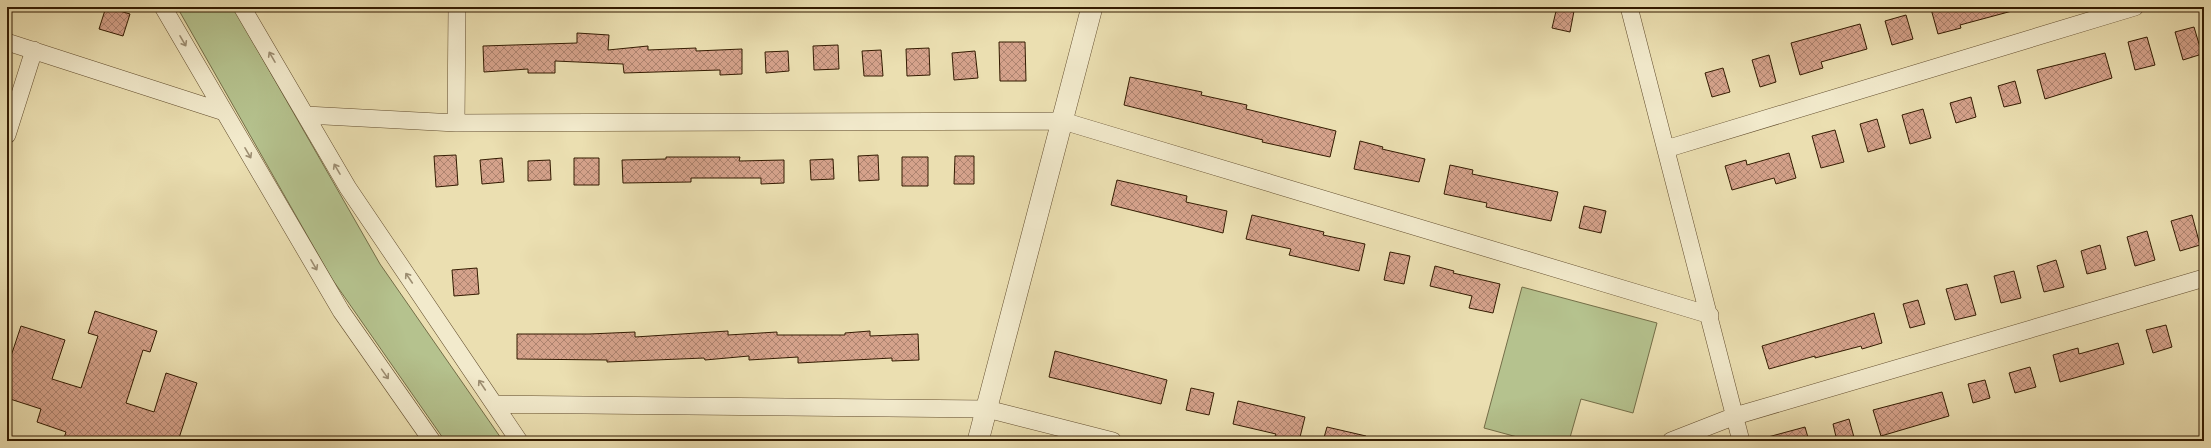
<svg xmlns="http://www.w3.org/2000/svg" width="2211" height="448" font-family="'EB Garamond',serif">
  <defs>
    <pattern id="building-cross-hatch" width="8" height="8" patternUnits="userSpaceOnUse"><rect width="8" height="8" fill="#d5a28b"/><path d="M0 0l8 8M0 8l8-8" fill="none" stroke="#ad836f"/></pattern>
  </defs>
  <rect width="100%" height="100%" fill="#ebdfb1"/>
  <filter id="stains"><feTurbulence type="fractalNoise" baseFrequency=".005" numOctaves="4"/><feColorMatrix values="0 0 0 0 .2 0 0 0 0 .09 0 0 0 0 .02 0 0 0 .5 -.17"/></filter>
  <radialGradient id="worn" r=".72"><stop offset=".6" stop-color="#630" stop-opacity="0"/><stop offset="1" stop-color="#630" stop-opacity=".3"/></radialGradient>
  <!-- green -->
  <path fill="#b5c28e" stroke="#746e48" d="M177,7H233L380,264L503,441H445L332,279Z
    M1522,287L1657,323L1633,413L1581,399L1569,441H1532L1484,428Z"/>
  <!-- building -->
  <path fill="url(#building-cross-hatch)" stroke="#331b01" d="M106,7L130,14L123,36L99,29Z
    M1557,7L1574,11L1570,32L1552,28Z
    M1940,7H2011L2012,11L1960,25L1961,28L1938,34L1931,9Z
    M1906,15L1913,39L1892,45L1885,21Z
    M1860,24L1867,49L1821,62L1823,68L1800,75L1791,43Z
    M2194,27L2202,54L2183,60L2175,32Z
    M577,33L609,35L608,50L648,46V50L696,48V51L742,49V74L720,75V70L624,73L623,64L555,61V73H528V69L484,72L483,46L577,43Z
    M2147,37L2155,65L2135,70L2128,42Z
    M999,42H1025L1026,81H1000Z
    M838,45L839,69L814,70L813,46Z
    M929,48L930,75L907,76L906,49Z
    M881,50L883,76H864L862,51Z
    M788,51L789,71L766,73L765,52Z
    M975,51L978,78L954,80L952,53Z
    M2105,53L2112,78L2045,99L2037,70Z
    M1769,55L1776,82L1760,87L1752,60Z
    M1723,68L1730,92L1712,97L1705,73Z
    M1130,77L1202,92L1201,95L1247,105L1246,109L1336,131L1330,157L1262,142L1263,140L1124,105Z
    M2015,81L2021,103L2004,107L1998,86Z
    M1971,97L1976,117L1956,123L1950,103Z
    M1923,109L1931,138L1910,144L1902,115Z
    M1877,119L1885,147L1868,152L1860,124Z
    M1835,130L1844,162L1821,168L1812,136Z
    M1360,141L1383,147L1382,149L1425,159L1419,182L1354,169Z
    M1789,153L1796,178L1776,184L1774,178L1732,190L1725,166L1746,160L1747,165Z
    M456,155L458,185L436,187L434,156Z
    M878,155L879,180L859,181L858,156Z
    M955,156H974V184H954Z
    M666,157H740L739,161L784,160V183L761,184V178H691V182L623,183L622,160L666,159Z
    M902,157H928V186H902Z
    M502,158L504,182L482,184L480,160Z
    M574,158H599V185H574Z
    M833,159L834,179L811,180L810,160Z
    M550,160L551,180L528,181V161Z
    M1450,165L1473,170L1472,174L1558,192L1551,221L1486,207L1487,203L1444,194Z
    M1117,180L1187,196L1186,202L1227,211L1223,233L1111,205Z
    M1584,206L1606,211L1601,233L1579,228Z
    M1252,215L1324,232L1323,235L1365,244L1359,271L1289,255L1291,249L1246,239Z
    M2192,215L2200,245L2180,251L2171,221Z
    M2147,231L2155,260L2135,266L2127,237Z
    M2100,245L2106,269L2087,274L2081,251Z
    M1390,252L1410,256L1404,284L1384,280Z
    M2056,260L2064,287L2044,292L2037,266Z
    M1435,266L1454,271L1453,273L1500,284L1493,313L1469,308L1472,296L1430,286Z
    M477,268L479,294L454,296L452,270Z
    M2014,271L2021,298L2001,303L1994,276Z
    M1967,284L1976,315L1955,320L1946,289Z
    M1918,300L1925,324L1910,328L1903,304Z
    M95,311L157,331L150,352L143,350L126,403L154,412L166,373L197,383L178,441H63L66,432L37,422L41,409L7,398V368L21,326L65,340L52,379L81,388L98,336L88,333Z
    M1874,313L1882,343L1862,349L1861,346L1815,358V356L1769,369L1762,346Z
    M2166,325L2172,347L2153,353L2146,330Z
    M728,331V335L777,332V335H845V333L870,331V336L918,334L919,360L892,361V358L798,363V357L749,360V356L705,360L704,358L607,362V360L517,359V334H589L635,332V337Z
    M2118,343L2124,364L2060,382L2053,355L2078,348L2079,354Z
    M1055,351L1167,380L1161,404L1049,377Z
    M2030,367L2036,387L2015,393L2009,373Z
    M1985,380L1990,398L1973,403L1968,384Z
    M1191,388L1214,393L1209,415L1186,410Z
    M1942,392L1949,416L1881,436L1873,410Z
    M1238,401L1305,417L1299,441L1275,436L1276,434L1233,424Z
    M1849,419L1855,441H1837L1833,424Z
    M1327,427L1366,436V441H1323Z
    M1805,427L1809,441H1769L1768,437Z"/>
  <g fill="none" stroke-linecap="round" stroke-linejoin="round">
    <!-- minor casing -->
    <g stroke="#614c2d" stroke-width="18">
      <path id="minor" d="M163,7L341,311L432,441
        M242,7L348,188L519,441
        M1629,7L1741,441
        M7,42L224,112
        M306,115L456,123L1063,121L1710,315
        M456,123L457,7
        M7,135L34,50
        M1666,149L2135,7
        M494,404L987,409L1113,441
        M1671,441L1735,416L2204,278"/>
    </g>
    <!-- tertiary casing -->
    <g stroke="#614c2d" stroke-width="22">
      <path id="tertiary" d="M978,441L1092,7"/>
    </g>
    <!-- minor -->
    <use href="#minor" stroke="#f2eacc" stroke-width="17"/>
    <!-- tertiary -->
    <use href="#tertiary" stroke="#f2eacc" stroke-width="21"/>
  </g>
  <!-- one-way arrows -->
  <defs><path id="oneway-shaft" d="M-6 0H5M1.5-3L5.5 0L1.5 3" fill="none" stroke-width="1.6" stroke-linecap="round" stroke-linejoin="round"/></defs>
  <g stroke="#9c8d71">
    <use href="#oneway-shaft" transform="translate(183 41) rotate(60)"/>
    <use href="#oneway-shaft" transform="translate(272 57) rotate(-120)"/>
    <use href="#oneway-shaft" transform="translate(248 153) rotate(60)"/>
    <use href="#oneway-shaft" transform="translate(337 169) rotate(-120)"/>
    <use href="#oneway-shaft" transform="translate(314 265) rotate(60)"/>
    <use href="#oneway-shaft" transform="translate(409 278) rotate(-124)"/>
    <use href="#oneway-shaft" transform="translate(385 374) rotate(55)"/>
    <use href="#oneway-shaft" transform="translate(482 385) rotate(-124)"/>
  </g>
  <!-- margin -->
  <rect width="2211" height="448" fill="none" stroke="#ebdfb1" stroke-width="24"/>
  <rect x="8" y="8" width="2195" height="432" fill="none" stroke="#331b01" stroke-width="2"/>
  <rect x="12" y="12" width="2187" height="424" fill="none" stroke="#331b01"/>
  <rect width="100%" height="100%" filter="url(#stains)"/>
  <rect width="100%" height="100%" fill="url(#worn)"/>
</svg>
